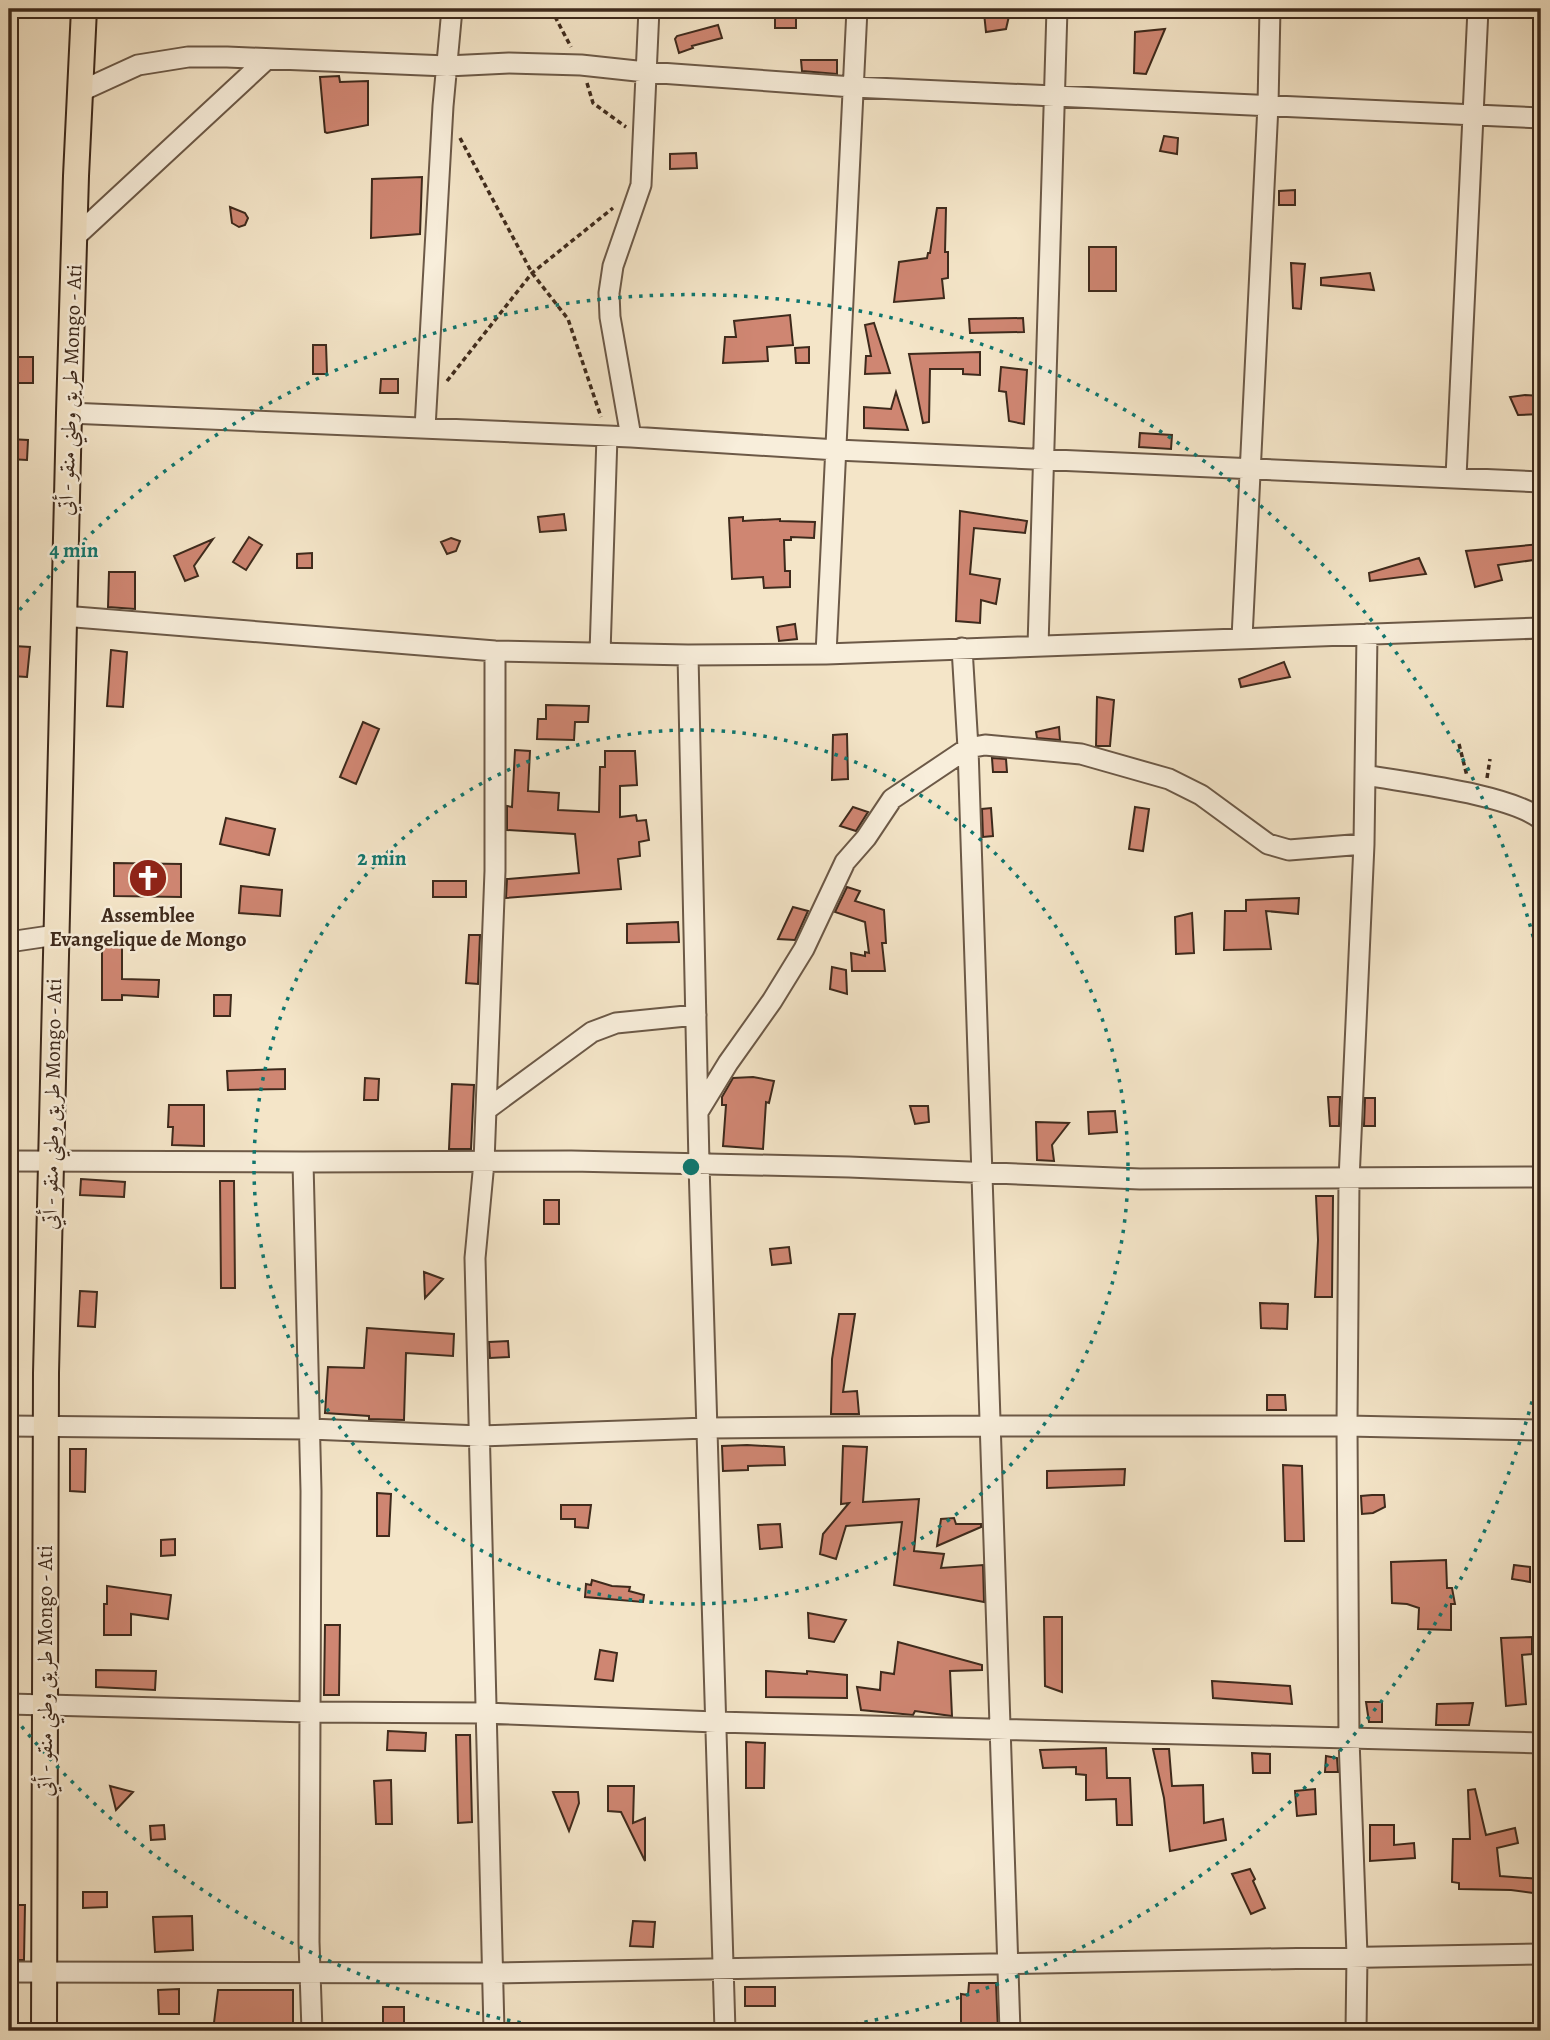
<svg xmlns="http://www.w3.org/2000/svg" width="1550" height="2040" font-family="Alegreya,Amiri,serif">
  <rect width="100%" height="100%" fill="#f4e5c8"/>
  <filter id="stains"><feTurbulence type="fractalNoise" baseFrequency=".00286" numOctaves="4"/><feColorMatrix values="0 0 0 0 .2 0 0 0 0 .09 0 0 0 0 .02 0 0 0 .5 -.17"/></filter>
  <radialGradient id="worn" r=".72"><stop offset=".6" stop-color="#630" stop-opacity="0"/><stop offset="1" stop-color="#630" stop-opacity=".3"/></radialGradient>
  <!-- building -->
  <path fill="#cf8672" stroke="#3e2a1c" stroke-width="2" d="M775,9H796V28H775Z
    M984,13L1009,16L1006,29L986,32Z
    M718,25L722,38L692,46L693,48L679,53L675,39L677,36Z
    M1165,29L1146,74L1134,73L1135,32Z
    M801,60H837V74L802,71Z
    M339,76L340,82L368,81V125L327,133L325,132L320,77Z
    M1164,136L1178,138L1177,154L1160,151Z
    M696,153L697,168L670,169V154Z
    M422,177L420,234L371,238L372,179Z
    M1295,190V205H1279V191Z
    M230,207L245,213L248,218L245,225L239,227L232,223Z
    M937,208H946L945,252H948V278L942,279L944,298L894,302L899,262L927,258L928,253H930Z
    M1089,247H1116V291H1089Z
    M1291,263L1305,264L1301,309L1293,308Z
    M1370,273L1374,290L1321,285V278Z
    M790,315L793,345L767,347L768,361L723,363L725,337H736L734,321Z
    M1023,318L1024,332L970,333L969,319Z
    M874,323L886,360L890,373L865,374L866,356H871L865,325Z
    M313,345H326L327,374H313Z
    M809,347V363H796L795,348Z
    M980,352V375L963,374V369H930L929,422L923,423L909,354Z
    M14,357H33V383H14Z
    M1001,367L1027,370L1024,424L1009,421L1006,392L999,391Z
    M381,379H398V393H380Z
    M896,392L908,430L864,428V407L891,409Z
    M1525,395L1541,396L1540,414L1518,415L1510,397Z
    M1140,433L1172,435L1171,449L1139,447Z
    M9,439L28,440L27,460L9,459Z
    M960,511L1027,521L1025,533L974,528L970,574L1000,579L996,604L981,600L980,623L956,621Z
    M564,514L566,530L540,532L538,517Z
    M743,517V521L780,519V521L815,522L814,538L791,537V540H784L785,571H790V587L764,588L763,577L732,579L729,518Z
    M249,537L262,545L246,570L233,562Z
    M451,538L460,541L456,551L447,554L441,542Z
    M213,539L194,566L198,576L185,581L174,556Z
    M1541,544V559L1498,565L1502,580L1475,587L1466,551Z
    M312,553V568H297V554Z
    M1419,558L1426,574L1370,581L1369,573Z
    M109,572H135V609L108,607Z
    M795,624L797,639L779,641L777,627Z
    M14,646L30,647L27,677L12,676Z
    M111,650L127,652L123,707L107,706Z
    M1284,662L1290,677L1241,687L1239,679Z
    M1097,697L1114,700L1110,746H1096Z
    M546,705L589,706L588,722H575L574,740L537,739L538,719H546Z
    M363,722L379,729L356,784L340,777Z
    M1059,727L1060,740L1037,738L1036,732Z
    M847,734L848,779L832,780L833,735Z
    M515,750L530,751L528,791L559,793L558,810L599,812L600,767H605V751H635L637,785L620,786V817L636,815L637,821L646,820L649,840L639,842L640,856L618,859L621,889L506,898L507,879L579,873L575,834L507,830V806L512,807Z
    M992,758L1006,759L1007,772H993Z
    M853,807L868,812L856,831L840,826Z
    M1135,807L1149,809L1143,851L1129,849Z
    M991,808L993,836L983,837L982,809Z
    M226,818L275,829L269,855L220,844Z
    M114,863L181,864V897L114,896Z
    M433,881H466V897H433Z
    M241,886L282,890L280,916L239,913Z
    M847,887L860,891L855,901L884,910L886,943H882L885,971H852L851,953L865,956V952L869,953L865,922L835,912Z
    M1299,898L1298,914L1266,911L1271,949L1224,950L1225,911H1246V900Z
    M793,907L808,911L795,940L778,939Z
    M1192,913L1194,953L1176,954L1175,917Z
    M678,922L679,942L627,943V924Z
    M469,935H480L478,984L466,983Z
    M102,943H122V979L159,980L158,997L122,995V1000H102Z
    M832,967L846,970L847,994L830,989Z
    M214,995H231L230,1016H214Z
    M285,1069V1089L228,1090L227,1071Z
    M753,1077L774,1081L769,1103L766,1102L763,1149L723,1146L726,1105H722V1097L733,1078Z
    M365,1078L379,1079L378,1100H364Z
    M452,1084L474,1085L471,1149H449Z
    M1328,1097H1340L1339,1126H1330Z
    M1365,1098H1375V1126H1364Z
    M169,1105H204V1146L172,1145L173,1127H168Z
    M910,1106H928L929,1122L915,1124Z
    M1115,1111L1117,1132L1089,1134L1088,1112Z
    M1036,1122L1069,1123L1052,1145L1054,1161L1037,1160Z
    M81,1179L125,1182L124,1197L80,1195Z
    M220,1181H234L235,1288H221Z
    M1316,1196H1333L1332,1297H1315L1318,1240Z
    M544,1200H559V1224H544Z
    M789,1247L791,1263L772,1265L770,1249Z
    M424,1272L443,1279L425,1298Z
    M80,1291L97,1292L95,1327L78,1326Z
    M1260,1303L1288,1304L1287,1329L1261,1328Z
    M839,1314H855L843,1392L857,1391L859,1414H831L832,1359Z
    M367,1328L454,1334L453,1356L406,1353L404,1420L369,1419V1416L325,1413L328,1367L364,1368Z
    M508,1341L509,1357L490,1358L489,1342Z
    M1267,1395H1285L1286,1410H1267Z
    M747,1445L784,1447L785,1465L748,1466V1470L723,1471L722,1446Z
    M843,1446L867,1447L863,1502L919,1499L914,1551L944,1554L941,1568L983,1565L984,1602L894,1585L902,1522L846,1526L836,1559L820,1554L823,1534L849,1503L841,1504Z
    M70,1449H86L85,1492L70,1491Z
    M1283,1465L1302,1466L1304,1541H1285Z
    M1125,1469L1124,1485L1047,1488V1471Z
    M377,1493L391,1494L389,1536H377Z
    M1372,1495H1384L1385,1507L1373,1513L1362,1514L1361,1496Z
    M561,1505H591L588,1528L575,1527V1519H561Z
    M954,1518L956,1524H981V1527L937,1546L941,1519Z
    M780,1524L782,1547L760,1549L758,1525Z
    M175,1539V1555L161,1556V1540Z
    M1446,1560L1447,1588H1452L1455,1604H1451V1630L1418,1629L1419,1608L1407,1604L1392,1603L1391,1562Z
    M1514,1565L1530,1567V1582L1512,1579Z
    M592,1580L612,1586L630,1587L629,1591L644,1595L643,1602L585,1597L586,1584L591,1585Z
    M107,1586L171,1595L168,1619L131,1614V1635H104V1604H107Z
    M808,1613L846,1620L834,1642L809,1638Z
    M1044,1617H1062V1692L1045,1686Z
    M325,1625H340L339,1695H324Z
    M1532,1637V1654L1522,1655L1526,1704L1506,1706L1501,1638Z
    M898,1642L982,1665V1670L950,1671L952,1716L915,1711L913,1715L861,1710L857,1687L880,1690L881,1672L894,1674Z
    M600,1650L617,1653L613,1681L595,1679Z
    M96,1670L156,1671L155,1690L96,1687Z
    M766,1671L807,1674V1671L847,1675V1698L766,1697Z
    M1212,1681L1290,1686L1292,1704L1213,1698Z
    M1366,1702H1382V1722H1369Z
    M1473,1703L1469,1725H1436L1437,1704Z
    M388,1731L426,1733L425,1751L387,1750Z
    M456,1735H470L472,1822L458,1823Z
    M746,1742L765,1743L764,1788H746Z
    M1106,1748L1107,1778H1130L1132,1825H1117L1116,1799L1086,1800V1775L1076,1774V1767L1043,1768L1040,1750Z
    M1153,1749H1169L1172,1786L1203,1785L1204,1823L1223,1819L1226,1840L1170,1851L1164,1798Z
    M1252,1753L1270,1754V1773H1253Z
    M1326,1756L1337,1758L1338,1772H1325Z
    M391,1780L392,1824H376L374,1781Z
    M110,1786L133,1792L116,1810Z
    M608,1786H634L633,1823L645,1818V1861L621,1812L608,1811Z
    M1315,1789L1316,1814L1297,1816L1295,1791Z
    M1475,1789L1486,1835L1515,1828L1518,1843L1497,1848L1500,1876L1541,1879V1894L1511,1890L1459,1889V1883L1452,1882L1453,1839H1470L1468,1790Z
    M553,1792H578L579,1803L569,1831Z
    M164,1825L165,1839L151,1840L150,1826Z
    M1370,1825H1394V1845L1414,1843L1415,1858L1370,1861Z
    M1250,1869L1255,1879L1253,1881L1265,1908L1251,1914L1232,1874Z
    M83,1892H107V1907L83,1908Z
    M9,1905H25L24,1960H9Z
    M192,1916L193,1950L155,1952L153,1917Z
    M633,1921L655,1922L653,1947L630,1946Z
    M969,1983H996L998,2031H982V2025L961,2024V1994L968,1995Z
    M745,1987H775V2006H745Z
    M179,1989V2014H159L158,1990Z
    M218,1990H293V2031H213Z
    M383,2007H404V2028L383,2027Z"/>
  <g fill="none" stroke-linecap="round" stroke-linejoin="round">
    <!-- minor casing -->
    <g stroke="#6c5947" stroke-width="23">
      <path id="minor" d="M79,92L138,65L188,57H227L447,66L509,63L581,65L646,72L853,87L1541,118
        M74,238L267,59
        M69,413L631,437L837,450L1541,482
        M425,428L443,106L452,9
        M631,437L610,317L609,293L613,266L641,185L649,9
        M1456,477L1478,9
        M63,616L495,651L688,655L826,654L1541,628
        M1242,638L1268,105L1270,9
        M1038,646L1057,9
        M962,648L968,748L1010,2031
        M600,653L607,436
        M826,654L857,9
        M688,655L699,1164L725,2031
        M1365,775C1409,783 1508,794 1541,819
        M9,942L56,935
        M486,1110L592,1032L616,1023L696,1015
        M698,1112L728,1063L772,1001L804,949L845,862L866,838L892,799L968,748L985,745L1081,754L1169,779L1201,795L1268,844L1289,850L1364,844
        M9,1161L303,1162
        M9,1426L310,1429L480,1436L707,1428L990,1426H1347L1541,1430
        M9,1704L309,1712L485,1713L716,1722L1541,1743
        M9,1972L492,1973L1541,1954
        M312,2031L309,1942L311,1491L303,1162L571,1161L849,1167L1140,1179L1541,1177
        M494,2031L475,1258L484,1162L495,871V651
        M1356,2031L1357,1955L1349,1739L1347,1426L1349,1180L1364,844L1367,634"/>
    </g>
    <!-- major casing -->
    <g stroke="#3e2a1c" stroke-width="28">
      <path id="major" d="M44,2031L46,1373L69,413L76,176L84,9"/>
    </g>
    <!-- path -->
    <path stroke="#3e2a1c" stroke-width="3.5" stroke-dasharray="5 3.5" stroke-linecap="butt" d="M551,9L571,47
      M587,83L593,103L626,127
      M460,138L532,273L568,319L601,417
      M447,381L532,273L613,208
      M1459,744L1467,776
      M1487,778L1490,759"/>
    <!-- minor -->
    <use href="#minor" stroke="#f8eedb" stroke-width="19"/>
    <!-- major -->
    <use href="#major" stroke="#f4e5c8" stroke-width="24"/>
  </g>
  <!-- distance rings -->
  <g fill="none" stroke="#0f766e" stroke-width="3.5" stroke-dasharray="3.5 7">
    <circle cx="691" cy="1167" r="437"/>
    <path d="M1540 1371A873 873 0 0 1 820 2030M562 2030A873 873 0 0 1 13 1716M13 618A873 873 0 0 1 1540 963"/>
  </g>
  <!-- icons -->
  <defs>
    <g id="church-disc" transform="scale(2.0125)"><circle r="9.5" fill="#8f2418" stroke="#f8eedb"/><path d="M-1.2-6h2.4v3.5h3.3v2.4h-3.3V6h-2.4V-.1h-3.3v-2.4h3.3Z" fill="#fff"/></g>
  </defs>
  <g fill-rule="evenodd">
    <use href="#church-disc" x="148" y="878"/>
  </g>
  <g text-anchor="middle" stroke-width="5" stroke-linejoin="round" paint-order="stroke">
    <!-- street labels -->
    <g font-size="21" fill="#3e2a1c" stroke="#f8eedb">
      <text transform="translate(70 390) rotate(-88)" y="7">طريق وطني منقو - أتي Mongo - Ati</text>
      <text transform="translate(52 1104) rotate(-89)" y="7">طريق وطني منقو - أتي Mongo - Ati</text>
      <text transform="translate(45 1671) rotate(-90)" y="7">طريق وطني منقو - أتي Mongo - Ati</text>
    </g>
    <!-- poi labels -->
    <g font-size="21" font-weight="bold" fill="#3e2a1c" stroke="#f8eedb">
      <text x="148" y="922">Assemblee<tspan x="148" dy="24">Evangelique de Mongo</tspan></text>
    </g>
  </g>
  <circle cx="691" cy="1167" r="10" fill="#0f766e" stroke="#f8eedb" stroke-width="3.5"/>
  <g font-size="21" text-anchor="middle" font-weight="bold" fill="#0f766e" stroke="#f8eedb" stroke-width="5" stroke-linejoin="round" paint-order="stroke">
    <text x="74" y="557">4 min</text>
    <text x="382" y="865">2 min</text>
  </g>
  <!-- margin -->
  <rect width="1550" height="2040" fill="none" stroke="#f4e5c8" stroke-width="35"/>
  <rect x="10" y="10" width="1529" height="2019" fill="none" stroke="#3e2a1c" stroke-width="3.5"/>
  <rect x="18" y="18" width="1515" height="2005" fill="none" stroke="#3e2a1c" stroke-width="2"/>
  <rect width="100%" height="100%" filter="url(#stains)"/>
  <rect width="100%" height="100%" fill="url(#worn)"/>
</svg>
